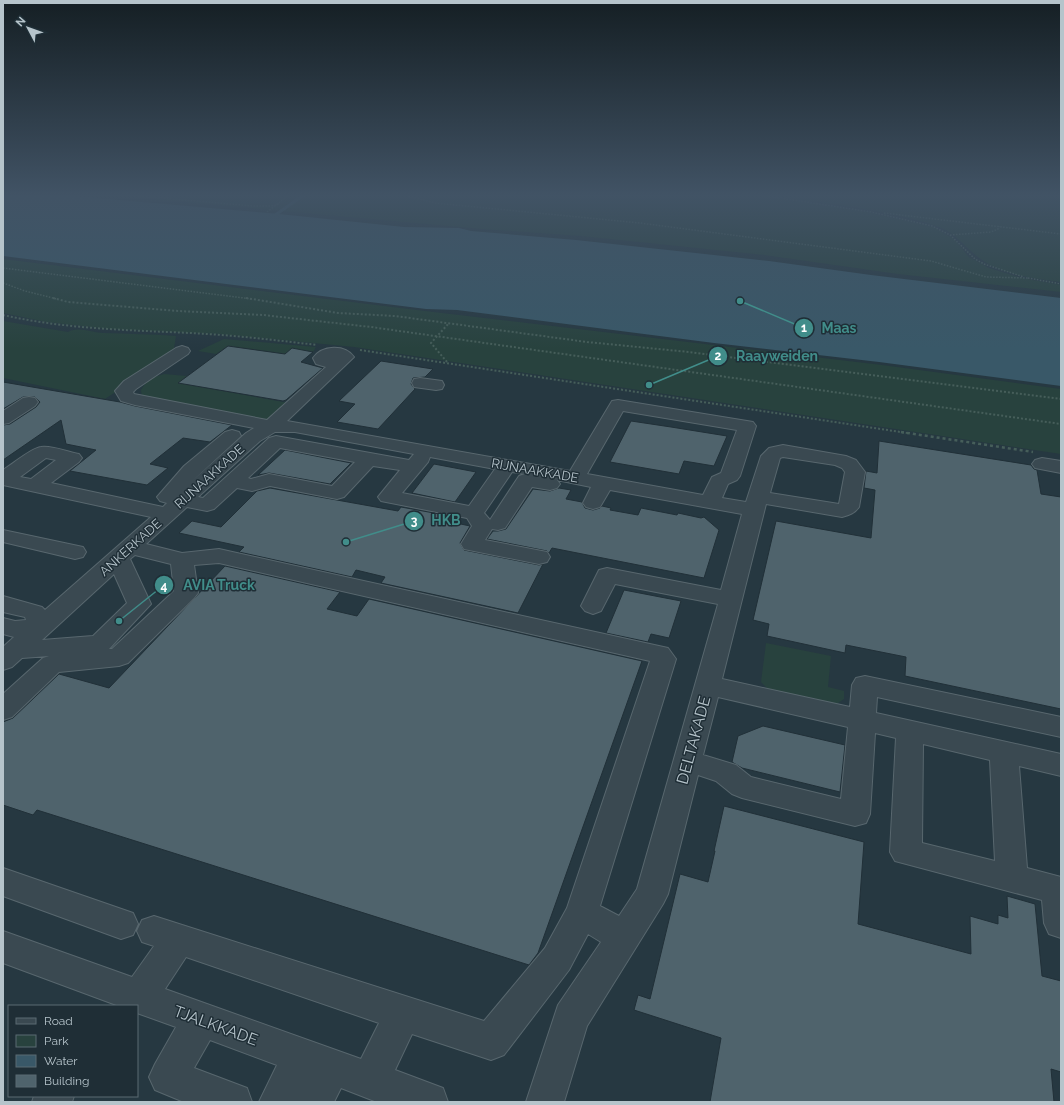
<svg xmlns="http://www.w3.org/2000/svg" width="1064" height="1105" font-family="Raleway,sans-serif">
  <rect width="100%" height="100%" fill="#263841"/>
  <!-- green -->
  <path fill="#28423e" d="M95,194H748L862,211L933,227L954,239L969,257L989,268L1022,278L1061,285V292L898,274L764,255L581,236L482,229Z
    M759,194H1061V282C1035,279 1004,275 982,260C967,250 956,233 939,227C882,207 818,203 759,194Z
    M3,259L425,311L882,365L1061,389V454L354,347L220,334L110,329L46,322L3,313Z
    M3,321L68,332C79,326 92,333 104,333C128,334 152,334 176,336L173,354L105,399L3,378Z
    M224,339L316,347L313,352L291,349L284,355L228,346L216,354L198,351Z
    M164,374L187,376L179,383L289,403L265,422L142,397L141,390C147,380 153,377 164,374Z
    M766,643L831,656L828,687L844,691V699L835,705L770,691L761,682Z"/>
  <!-- water -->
  <path fill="#395868" d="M3,194H51L279,214L404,227L459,228L471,231L576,240L769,261L871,275L1061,298V386L879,362L714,343L457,310L426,309L3,256Z"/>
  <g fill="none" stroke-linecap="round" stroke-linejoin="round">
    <!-- stream -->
    <path stroke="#395868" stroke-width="3" d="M271,218L305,194"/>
  </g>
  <!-- building -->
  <path fill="#4f636c" stroke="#213038" d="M228,346L285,354L292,348L313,352L301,362L323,368L286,400L283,401L178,383Z
    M381,361L433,369L425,377L413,378L411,384L415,389L378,429L337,422L355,404L339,401Z
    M3,382L120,402L135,406L232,425L210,442L183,438L150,464L168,468L147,485L70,471L96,450L66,444L61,420L3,460V425L10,424L36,407L40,402L35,397H23L3,409Z
    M631,421L671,427L727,436L714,466L684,461L679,474L610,462Z
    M879,441L1031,465L1034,469L1037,470L1041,494L1061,497V709L905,676L906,657L846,645L845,653L767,636L769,624L753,620L776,521L871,538L875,490L864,488L866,471L877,473Z
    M285,450L351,463L330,484L269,473L258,475Z
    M434,464L476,472L455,502L412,493Z
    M270,488L398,511L401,507L445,515L442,520L470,526L460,543L464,550L539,565L543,564L518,613L381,583L385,577L356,570L352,577L239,552L244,547L179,533L192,521L221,527L257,491Z
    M559,488L571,490L566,499L582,502L585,508L593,510L600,508L602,506L611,508L610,510L638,515L641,508L677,515L678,513L701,518L704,517L719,530L704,578L552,548L549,553L547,551L487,539L493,531H498L506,529L533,489L550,491Z
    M225,566L340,592L327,609L357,616L369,599L642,661L538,953L529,965L37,810L33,815L3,805V722L13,718L59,674L109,688Z
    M624,590L681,601L669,638L651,634L648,642L606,633Z
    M763,726L845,745L840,792L742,768L732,762L738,736Z
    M724,806L864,842L858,924L971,954L970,916L998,924V915L1008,918L1007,896L1035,904L1042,976L1061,981V1072L1051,1069L1054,1102H710L721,1038L634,1010L638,995L650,999L680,874L708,882L715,851H714Z"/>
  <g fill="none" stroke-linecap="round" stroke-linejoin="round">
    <!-- minor casing -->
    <g stroke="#58676e" stroke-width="2">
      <path id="minor" d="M182,346L188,348L190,351L188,354L136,389L133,392L134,394L267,420L326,367L316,364L313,358C322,345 345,344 354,357L287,421L570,471L612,401L618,400L747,421L753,422L756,426L740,476L737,480L728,484L722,498L746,502L761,456L769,448L783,445L846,456L856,460L865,472L859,507C855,513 849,515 842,517L766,504L722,679L850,707L852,685L856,678L865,676L1061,717V737L877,697L876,713L1061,754V776L1019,766L1027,868L1061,877V938L1049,934L1044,923L1042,900L895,861L890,852L896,738L875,733L870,814L866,823L855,826L742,798L732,794L716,781L698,775L668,894L663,904L587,1026L564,1102H526L558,1005L601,942L588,934L569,970L504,1055L491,1060L412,1034L395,1070L443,1088L448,1102H377L341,1088L334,1102H259L277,1065L210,1040L194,1068L247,1088L252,1102H184L155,1090L149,1077L155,1064L176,1027L137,1013V1006H119L3,963V931L132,977L154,946L142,942L137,931L142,920L154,916L484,1021L545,948L567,908L650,661L219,563L194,565L198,593L194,598L128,663L119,666L59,672L12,717L3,720V694L43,658L49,656L22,658L12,667L3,670V647L14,637L3,634V618L15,621L26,620L25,617L3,612V596L42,607L45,610L151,517L3,485V470C13,464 30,449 41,447C50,445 69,452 79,454L82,458L79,462L51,483L163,507L167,503L160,501L157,497L184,466L225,432L232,430L239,432L241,436L191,482L246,433L254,428L135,405L121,401L115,391L124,381L176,348ZM623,411L737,430L721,473L712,477L703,495L587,474ZM275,432H295L414,454L409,460L276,436L269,438L203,498L198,497L260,441ZM280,448L355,462L332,486L269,474L251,479L248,478ZM430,457L495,469L469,506L402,493L428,462ZM783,457L835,465L842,468L845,472L839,504L770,493L780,458ZM46,458L56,460L31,479L20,477ZM373,466L400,470L378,497L381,501L467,518L472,526L461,544L464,549L539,564L547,562L550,557L547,552L485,540L492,529L498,530L505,528L532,487L550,490L557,488L560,484L557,480L591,487L583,503L586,507L593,509L600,507L610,490L742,514L721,590L607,568L599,570L581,606L585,611L593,614L601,611L615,584L718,604L637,889L619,916L600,906L676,659L668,648L219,549L182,553L146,544L187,507L207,511L214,509L237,488L252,491L270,486L337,499L344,497ZM512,472L525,474L519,476L490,520L484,513ZM135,555L171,564L174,591L112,649H109L151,604L130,559ZM114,574L127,603L93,636L42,640ZM718,697L848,727L841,799L751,777L736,765L703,755ZM923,744L990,760L995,861L922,843ZM186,957L379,1023L361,1059L165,989Z
        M420,378L442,381L444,385L442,389L436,390L414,387L412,383L414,379Z
        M29,397L35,398L38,402L35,406L9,423L3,424V411L23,398Z
        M1042,458L1061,461V473L1035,468L1032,464L1035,460Z
        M3,530L83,547L86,552L83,557L75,559L3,542Z
        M3,868L133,913L138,924L133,935L121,939L3,896Z
        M34,1096H74L72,1102H32Z"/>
    </g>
    <!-- path-far2 -->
    <path stroke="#465e5a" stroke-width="1.5" stroke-dasharray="1.5 1.5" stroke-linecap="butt" d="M116,194L253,206H271L279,204
      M400,194L435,203L640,223L931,261L986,277L1028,278
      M754,194L871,212L932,226L950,235L975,259L984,264L1024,277
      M267,212L290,194
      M884,213L1061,234
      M950,235L991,232L998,229L999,226
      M3,268L252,299
      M1028,278L1061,284
      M3,283L25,291L57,299"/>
    <!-- path-far1 -->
    <path stroke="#465e5a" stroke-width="2" stroke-dasharray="2 2" stroke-linecap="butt" d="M53,298L68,302L178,311L263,315L371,327L1061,424
      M246,298L338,313L395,316L587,342L689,352L1061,399
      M3,315C65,329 127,330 190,333C232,335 275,340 317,345
      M360,350L907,433
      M447,362L431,343L449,323"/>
    <!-- path -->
    <path stroke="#465e5a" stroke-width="2.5" stroke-dasharray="3 3" stroke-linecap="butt" d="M901,432L1033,452"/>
    <!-- minor -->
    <use href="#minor" fill="#3a4951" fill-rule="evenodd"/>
  </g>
  <!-- sky -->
  <linearGradient id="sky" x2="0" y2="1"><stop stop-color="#151f24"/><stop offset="0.56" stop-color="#415365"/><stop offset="1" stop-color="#415365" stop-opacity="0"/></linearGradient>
  <rect width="1064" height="349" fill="url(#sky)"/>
  <g text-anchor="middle" stroke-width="3" stroke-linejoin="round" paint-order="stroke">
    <!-- street labels -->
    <g font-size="13" fill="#b6c4cb" stroke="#1f2e36">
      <text transform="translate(535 470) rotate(10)" y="5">RIJNAAKKADE</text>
      <text transform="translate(209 476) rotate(-42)" y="5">RIJNAAKKADE</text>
      <text transform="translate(130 547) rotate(-42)" y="5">ANKERKADE</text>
    </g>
    <!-- near-street labels -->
    <g font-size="16" fill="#b6c4cb" stroke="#1f2e36">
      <text transform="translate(693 740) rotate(-75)" y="6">DELTAKADE</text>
      <text transform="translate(216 1025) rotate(20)" y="6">TJALKKADE</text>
    </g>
  </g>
  <!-- callouts -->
  <path fill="none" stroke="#418d8a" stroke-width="1.5" d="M740 301L804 328M649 385L718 356M346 542L414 521M119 621L164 585"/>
  <g fill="#418d8a" stroke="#1f2e36" stroke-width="1.5">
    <circle cx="740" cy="301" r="4"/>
    <circle cx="649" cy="385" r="4"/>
    <circle cx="346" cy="542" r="4"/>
    <circle cx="119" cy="621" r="4"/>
    <circle cx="804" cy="328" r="10"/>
    <circle cx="718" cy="356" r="10"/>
    <circle cx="414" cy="521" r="10"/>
    <circle cx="164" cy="585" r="10"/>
  </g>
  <g font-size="12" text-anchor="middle" font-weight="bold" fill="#fff">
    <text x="804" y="332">1</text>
    <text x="718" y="360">2</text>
    <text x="414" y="525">3</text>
    <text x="164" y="590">4</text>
  </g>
  <g font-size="14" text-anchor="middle" font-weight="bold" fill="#418d8a" stroke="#1f2e36" stroke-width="3" stroke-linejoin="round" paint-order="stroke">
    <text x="839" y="333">Maas</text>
    <text x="777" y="361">Raayweiden</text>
    <text x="446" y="525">HKB</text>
    <text x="219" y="590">AVIA Truck</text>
  </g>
  <!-- border -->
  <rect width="1064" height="1105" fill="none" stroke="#b6c4cb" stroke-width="8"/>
  <!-- legend -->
  <rect x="8" y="1005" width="130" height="92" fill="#1f2e36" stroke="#5b6a72"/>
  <rect x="16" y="1018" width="20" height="6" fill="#3a4951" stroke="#5b6a72"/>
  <text x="44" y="1025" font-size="12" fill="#b6c4cb">Road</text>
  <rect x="16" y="1035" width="20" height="12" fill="#28423e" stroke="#5b6a72"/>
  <text x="44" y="1045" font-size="12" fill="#b6c4cb">Park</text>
  <rect x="16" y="1055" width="20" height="12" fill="#395868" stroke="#5b6a72"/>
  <text x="44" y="1065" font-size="12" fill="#b6c4cb">Water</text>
  <rect x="16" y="1075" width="20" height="12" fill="#4f636c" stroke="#5b6a72"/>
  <text x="44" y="1085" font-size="12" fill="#b6c4cb">Building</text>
  <!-- north arrow -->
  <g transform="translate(28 28) rotate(311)" stroke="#1f2e36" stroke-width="3" paint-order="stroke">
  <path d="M0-3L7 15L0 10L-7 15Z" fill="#b6c4cb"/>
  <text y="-6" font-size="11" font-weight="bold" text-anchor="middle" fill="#b6c4cb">N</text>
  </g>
</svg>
